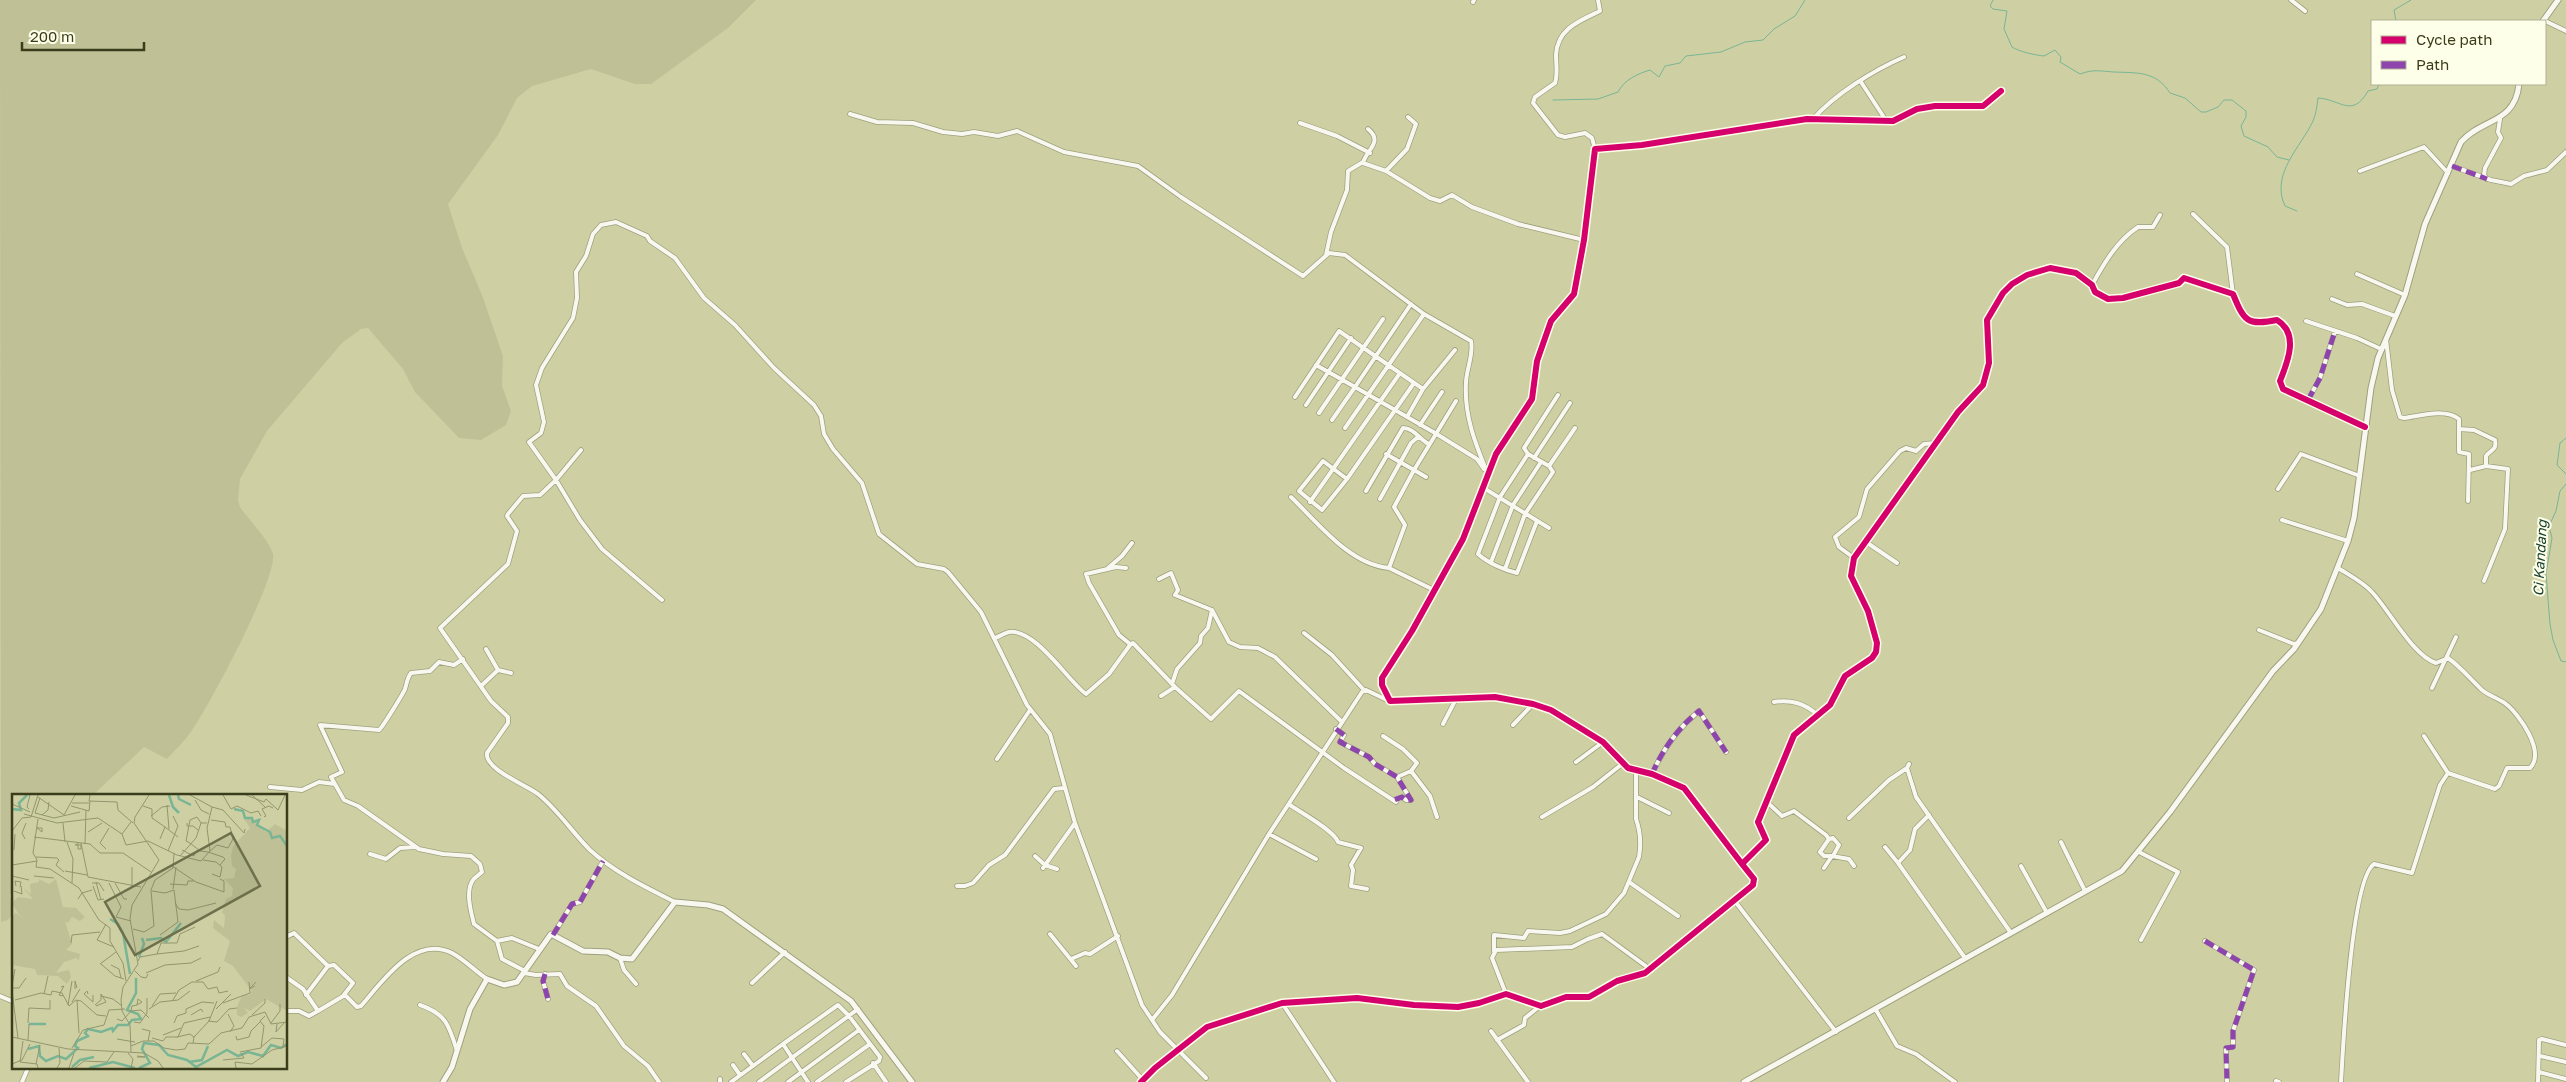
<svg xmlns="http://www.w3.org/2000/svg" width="2566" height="1082" font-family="'Golos Text',sans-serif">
  <rect width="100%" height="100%" fill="#ced0a4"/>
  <!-- green -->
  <path fill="#bfc095" d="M0,0H756L728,28L651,84H635L591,69L532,86L517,98L498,135L448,204L462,248L482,295L503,356L502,386L511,411L506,425L481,440L459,438L415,392L403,369L368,328L361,329L342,343L267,431L240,479L238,500L240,507C248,519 270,541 273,554C277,579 211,702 194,727C187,739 176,749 167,759L144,747L92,796H14V881L10,895L12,915L8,920L1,922Z"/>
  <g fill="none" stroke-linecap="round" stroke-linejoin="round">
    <!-- stream -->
    <path stroke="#79b595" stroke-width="1" d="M1993,0L1990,6L1993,9L2007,11L2004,29L2012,47C2020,52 2035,55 2044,56L2055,50L2061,57L2060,62L2080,74C2094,69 2099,71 2114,72C2138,73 2156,71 2170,93L2185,98L2201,112H2206L2218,107L2224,100H2232L2246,111V117L2241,126L2244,136L2268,147L2277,157L2289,160
      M2396,21L2394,10L2411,0
      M1553,100L1598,99L1618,92C1624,80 1637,74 1650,70L1659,77L1665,66L1680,63L1686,56L1721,52L1745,42L1763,40L1774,29L1795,16L1805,0
      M2297,211L2285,206C2270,174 2301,147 2313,121C2316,114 2317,106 2318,98C2340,99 2352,119 2368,91L2377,89L2379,84
      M2566,438L2560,443L2557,465L2566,474
      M2566,484L2560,491L2556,511L2549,526L2552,538L2546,574L2550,624L2553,640L2561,661L2566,662"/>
    <!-- street casing -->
    <g stroke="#9fa07d" stroke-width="5.5">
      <path id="street" d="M2291,0L2305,11
        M1473,2L1474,0
        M2543,20L2566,31
        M1861,82L1887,122
        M850,114L877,122L913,123L943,132L962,134L974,132L998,136L1017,131L1064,152L1138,166L1181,197L1303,276L1329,253L1345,255L1424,314L1471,341C1474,354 1466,370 1466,383C1464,415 1475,443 1487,472
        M1813,119C1835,94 1874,70 1904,57
        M1300,123L1337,136L1370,153
        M1368,129C1384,142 1366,150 1363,163L1386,171L1430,198L1440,201L1452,195L1472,207L1518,224L1584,240
        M1595,149L1592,138L1585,133L1565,137L1558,135L1533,103L1535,97L1555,83C1558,74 1556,64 1556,55C1557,29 1579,21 1600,11L1598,0
        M2452,166L2491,180L2511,184L2524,176L2547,170L2566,152
        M1386,171L1407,149L1416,124L1408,117
        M2360,171L2424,147L2448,173
        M2487,179L2484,175L2485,168L2501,138L2498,132L2500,119
        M2193,214L2227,247L2233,294
        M1326,255L1331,232L1347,190L1348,171L1363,162
        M2357,274L2405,295
        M2092,285C2104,263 2117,241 2138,227H2153L2160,215
        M2332,299L2347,305L2362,304L2395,316
        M1411,304L1355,387L1435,433L1477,459L1484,469
        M2306,321L2357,338L2381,349
        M2386,339L2392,390L2400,417L2404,418C2420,416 2445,408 2459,419V452L2469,454V458L2468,501
        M1316,365L1355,387L1332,420
        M1295,397L1339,331L1423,389
        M2308,400L2320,378L2335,331
        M1306,405L1351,338
        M1319,413L1383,319
        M1407,417L1423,389L1455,350
        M1420,425L1442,392
        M1345,428L1424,314
        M2459,429L2474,430L2495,440C2497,451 2491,449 2486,456V466
        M581,450L556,480L529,442L541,433L544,422L536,385L542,368L573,318L577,298L576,272L586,256L593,234L601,225L616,222L647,236L650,241L675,258L704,298L735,325L774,368L814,405L821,416L824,434L833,449L862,483L879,534L917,564L944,569L948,572L981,612L1027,705L1050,734L1075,823L1142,1005L1160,1032L1206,1078
        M1528,454L1524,448L1558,395
        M1534,458L1570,403
        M1549,466L1575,428
        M2470,470L2486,466L2508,469L2505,529L2484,581
        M1426,477L1414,470L1456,401
        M1347,479L1323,461L1299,491L1322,510L1347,479L1414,383
        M1482,487L1549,528
        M2278,489L2301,454L2360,476
        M1366,491L1403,428C1414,428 1419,439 1429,444
        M1291,497C1317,522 1350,565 1389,568L1405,525L1394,507L1414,470L1386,454
        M1380,499L1411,443L1418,437
        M1310,502L1400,373
        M2282,520L2348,541
        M1866,542L1897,563
        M1854,558L1839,547L1835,537L1859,517L1867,489L1900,451L1906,448L1916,451L1924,444L1936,443
        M1491,562L1513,505L1541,462
        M1108,568L1122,556L1132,543
        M1126,568L1116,567L1086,574L1089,583L1119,635L1130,644
        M1389,568L1434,590
        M2338,568C2349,575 2363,582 2372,592C2389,610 2413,656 2436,663L2448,658
        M1505,569L1525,514L1553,472L1549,466L1528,454L1500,497L1478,554C1488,563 1504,570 1517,573L1537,521
        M1159,579L1171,573L1178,590L1175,595L1212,610L1208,628L1201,636L1200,643L1177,669L1172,684
        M662,600L602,549L580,520L556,480L540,495L523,496L508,514L507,516L517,531L508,564L440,628L491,701L508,717V723L487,753C485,770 527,785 538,794C558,810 572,832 590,850C614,872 645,887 675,902
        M1212,610L1229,642L1240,647L1258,648L1275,657L1341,721
        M2259,630L2294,644L2298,643
        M1304,633L1332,655L1364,690
        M995,638C1000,636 1005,633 1009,632C1035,628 1068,681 1086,694L1109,674L1130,645L1133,643L1175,687L1211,719L1239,691L1344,768L1396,802
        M463,659L454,665L439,662L430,671L411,673C407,678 407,683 405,689C403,694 382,728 379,730L320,725L342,772L331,777L344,800L358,806L419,849L443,854L471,856L480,864L482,872C479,875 475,877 473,880C465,891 471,912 474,924L497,941L502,959L525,971
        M498,670L511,673
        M481,686L498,670L486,649
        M2432,688L2456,637
        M1161,696L1175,687
        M1774,702C1792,699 1805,704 1818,715
        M1443,724L1456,699
        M1513,725L1533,704
        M1336,729L1344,735L1340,742L1369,757L1375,764L1397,777L1411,800H1406L1402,797L1394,800
        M1383,736L1403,749L1417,763L1411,771
        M2424,736L2448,773L2495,789L2499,786L2507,768H2530C2546,752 2519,714 2506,704C2498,698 2489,696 2482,690C2470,679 2461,667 2448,658
        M997,759L1030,710
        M1576,762L1603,742
        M1909,764L1907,768L1916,797L2011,933
        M1652,774C1663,749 1678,728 1699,711L1726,752
        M1397,777L1411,771L1430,796L1437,817
        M270,787L302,790L319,782L335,784
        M1637,797L1669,813
        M1767,802L1782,816L1794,811L1826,835L1829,839L1820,852L1824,856H1832L1824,868
        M1290,805C1300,812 1335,831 1338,842L1361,848L1351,865L1353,870L1351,886L1367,889
        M1542,817L1593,787L1622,764
        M1849,818L1889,780L1907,768
        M1269,834L1316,859
        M1829,839L1833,838L1839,845L1833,856
        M2061,842L2085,891
        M1885,847L1898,863L1965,958
        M2139,852L2178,872L2141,940
        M370,854L386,859L400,848L416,847
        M1035,856L1045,865L1057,869
        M1832,856L1849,859L1854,866
        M1898,863L1910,850L1915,829L1929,815
        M1742,864L1684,788L1652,774L1628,768L1603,742L1551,710L1533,704L1495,697L1390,701L1382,685V678L1412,631L1463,539L1496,454L1532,399L1537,361L1551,321L1574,294L1584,240L1595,149L1642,145L1807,119L1893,121L1917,109L1935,106H1983L2001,91
        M2021,866L2047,913
        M1043,868L1075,823
        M1629,882L1678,916
        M957,886H965L973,883L989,865L1005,855L1054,789L1064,788
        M1734,900L1836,1032
        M286,934L288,936L294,933L328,966
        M1050,934L1076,966
        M553,935L572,904L580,902L603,861
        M497,941L512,938L539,949
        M2205,941L2254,970L2233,1031V1047L2226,1048L2227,1082
        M1494,951V935L1524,938L1528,931L1560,933L1570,931L1606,914L1624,893L1639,857C1641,845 1640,830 1636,819V769
        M620,958L624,970L636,984
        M1071,959L1085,953L1090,954L1118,936
        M524,973L536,975L560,974L567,986L596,1006L624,1046L648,1066L659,1082
        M545,974L543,981L548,999
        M286,977L303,989L318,1011L345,995L357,1007L361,1006C382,982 414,934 452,953C465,960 475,971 487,979
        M752,983L785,952
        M1506,994L1492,958L1496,950L1572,947L1588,939L1602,934L1650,969
        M306,995L328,966L334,965L353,983L343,996
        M0,996L14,1002
        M1282,1003L1334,1082
        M420,1005C446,1014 449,1025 457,1051
        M1876,1010L1897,1046L1916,1054L1955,1082
        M286,1011H299L309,1016L318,1011
        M1152,1020L1172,995L1269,834L1362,692L1366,690L1389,701
        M1491,1031L1528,1082
        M1497,1040L1524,1025L1525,1018L1540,1006
        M783,1044L838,1005L849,1016L880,1057L879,1061L846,1082
        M1117,1051L1143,1080
        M744,1054L753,1066
        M2540,1056L2566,1062
        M873,1063L886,1082
        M733,1065L740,1075
        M2539,1072L2566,1079
        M720,1079V1082
        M2276,1081L2279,1082
        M22,1082L28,1068
        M731,1082L783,1044L808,1082
        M759,1082L858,1009
        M788,1082L859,1030
        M817,1082L870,1044
        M1141,1082L1155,1068L1207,1027L1282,1003L1357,998L1414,1005L1458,1007L1479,1003L1506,994L1541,1006L1566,997H1589L1617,981L1645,973L1753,885L1754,879L1742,864L1766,840L1758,822L1794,735L1830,705L1845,676L1872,658L1876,652L1877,643L1868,611L1851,576L1854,558L1958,412L1983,385L1989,363L1987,320L2003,293L2012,284L2027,275L2050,268L2076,273L2092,285L2095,292L2108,299L2123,298L2179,283L2184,278L2233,294C2244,321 2247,326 2277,320C2300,334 2287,363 2280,381L2283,389L2365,427
        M2341,1082C2343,1049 2351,879 2374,864L2412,873L2440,785L2448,773
        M2538,1082L2539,1040L2542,1039L2566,1045"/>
    </g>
    <!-- secondary casing -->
    <g stroke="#9fa07d" stroke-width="7">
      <path id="secondary" d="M2543,21L2558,0
        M443,1082L452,1067L470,1009L487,979L504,985L517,982L551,934L583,951L608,952L620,958L632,959L675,902L708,905L723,909L851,1001L912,1082
        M1744,1082L2122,871L2170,812L2273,671L2294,649L2321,609L2348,541L2354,518L2371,388L2378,358L2405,295L2425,224L2461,142C2482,118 2515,124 2519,84"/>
    </g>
    <!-- street -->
    <use href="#street" stroke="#f8f8f1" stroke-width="4"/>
    <!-- secondary -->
    <use href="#secondary" stroke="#f8f8f1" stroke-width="5"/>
    <!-- quiet -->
    <path stroke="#8e44ad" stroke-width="5" stroke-dasharray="10 5" stroke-linecap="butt" d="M2452,166L2487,179
      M2308,400L2320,378L2335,331
      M1336,729L1344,735L1340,742L1369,757L1375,764L1397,777L1411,800H1406L1402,797L1394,800
      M1652,774C1663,749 1678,728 1699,711L1726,752
      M553,935L572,904L580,902L603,861
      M2205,941L2254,970L2233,1031V1047L2226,1048L2227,1082
      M545,974L543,981L548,999"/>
    <!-- cycleway casing -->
    <g stroke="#fdffe8" stroke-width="9">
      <path id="cycleway" d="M1742,864L1684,788L1652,774L1628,768L1603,742L1551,710L1533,704L1495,697L1390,701L1382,685V678L1412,631L1463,539L1496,454L1532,399L1537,361L1551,321L1574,294L1584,240L1595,149L1642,145L1807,119L1893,121L1917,109L1935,106H1983L2001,91
        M1141,1082L1155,1068L1207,1027L1282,1003L1357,998L1414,1005L1458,1007L1479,1003L1506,994L1541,1006L1566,997H1589L1617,981L1645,973L1753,885L1754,879L1742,864L1766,840L1758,822L1794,735L1830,705L1845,676L1872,658L1876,652L1877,643L1868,611L1851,576L1854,558L1958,412L1983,385L1989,363L1987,320L2003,293L2012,284L2027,275L2050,268L2076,273L2092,285L2095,292L2108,299L2123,298L2179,283L2184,278L2233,294C2244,321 2247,326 2277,320C2300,334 2287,363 2280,381L2283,389L2365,427"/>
    </g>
    <!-- cycleway -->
    <use href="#cycleway" stroke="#d6006c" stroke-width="6"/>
  </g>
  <g text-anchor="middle" stroke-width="4" stroke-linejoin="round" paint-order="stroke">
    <!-- water labels -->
    <g font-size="14" font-style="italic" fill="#153c30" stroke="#fdffe8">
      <text transform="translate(2540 558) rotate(-87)" y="5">Ci Kandang</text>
    </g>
  </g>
  <!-- overview -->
  <g transform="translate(12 794)">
    <rect width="275" height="275" fill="#ced0a4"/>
    <path d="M239,24L254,38L263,30L275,37V217L254,205L238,217L232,214L236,219L229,223L225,221V213L230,201H237L240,197L221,172L212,167L218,147L201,134L202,126L212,134L213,122L210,118L214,105L220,102L221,94L212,85L222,84L224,75L220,72L219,61L222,51L238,34L232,25ZM27,85L37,90L44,85L51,113L64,114L73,123L68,127L60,123L56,129L53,127L60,150L54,156L68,160L67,166L64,164L52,168L44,179L57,176L59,183L55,190L46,182L25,181L23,175L0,171L1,122L3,119L18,128L7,121L0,109L6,103L21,105L11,94L19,100L18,90L27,88Z" fill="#bfc095"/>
    <path fill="none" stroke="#79b595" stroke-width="2.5" d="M157,1L161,13L167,19M166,1L167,5L179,11M0,15L9,16L7,9L15,1M222,15L231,17L233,24H240L241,28L247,26L245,31L258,38L260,44L268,42L275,52M98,125L106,130L111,139L118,180M134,146L149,144L154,148L169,129M127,163L132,150L130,144M17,230H34M16,255L27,252L28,262L34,267L46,262L54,265L66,254L63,252L65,247L76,242L73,239L76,235L89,238L100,234L101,237L106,231H116L120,226L129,225L126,220L115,216L124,199V184M177,268L190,266L196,252M60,273L68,266L82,263M77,274L101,268L123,274M127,274L138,269L130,255L132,249L147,251L156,261L175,266L184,273L215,256L226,262L236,258L251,262L259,251L269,254L275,250"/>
    <path fill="none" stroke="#93956d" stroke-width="1" d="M78,1L77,7L105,8L106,16L121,29M211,1L219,15L225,12L239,19L246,17L249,22M234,1L252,8L254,5L266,16L273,1M240,1L253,13M26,3L52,21L63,1M183,6L189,16L197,20M60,9H77M0,10L18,18M155,11L157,35M59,12L77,17L78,7M131,12L140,15V24L153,33M200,13L211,16L232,39L233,35M17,15L15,13L18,1M23,19L42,24L68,18M23,19L28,4M12,20L45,29L86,24L110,40L114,51L136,47L165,61L189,67L198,57L195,34L200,13L178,1M30,21L36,16L37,8M139,22L150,13L158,12M252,23L254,22L250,15L257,12L261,14M26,25L21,59L25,66L24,73L38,75L67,94L87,126L98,134V147L111,169L114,187M51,29L53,48M175,29V32H181L186,36M24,34H30V38L25,34M0,37L10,24L19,23L26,1M76,38L90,29M110,40L119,28M22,43L78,50L88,59H111L139,78M13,45L10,39L14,29M148,45L153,33L166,43M55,48L61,65L60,89M69,49L76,83L129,93M178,49L174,47L178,26L185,23L189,29M178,49L188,57L196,58M65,50L63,51H69V55H66V49M73,50L74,16M94,55L88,49L97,34M2,56L3,40M170,56L182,62L183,58M156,57L166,32L161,22M198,57L205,51L216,54L221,45L218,33H214L213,28L199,26M196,58L211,63L213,65L208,71M168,62L184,44L189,29H195M24,63L45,64L47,66L44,71L52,78M191,66L204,68L210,73L208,83L200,80M0,71L25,67M160,72L184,88L212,98V87L208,85M53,77L75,81M0,82L17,86M22,82L42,84M84,88L89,106M80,89H87L92,97M97,89L109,113L104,123L119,127M103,89L112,105H115M158,90L175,91L176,87H182M120,91V73M4,92L3,87L9,88L8,93M81,92L86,106L92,105M161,95L164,73M2,97L10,100L9,92M140,97L153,99L162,96L166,128L148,141M66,105L70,99L80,96M163,109L167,115L176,116L204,109M94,130L85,146L102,153M121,135L132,138L142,132L139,96L143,86L161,74L162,59M59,149L60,141L88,138M145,160L172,157L187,152M126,167L128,163L145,160L149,149H165L168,140L183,133M88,170L104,158M89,170L103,182L112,185M99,171L107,175L109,184M123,177L129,183L134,184L136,180M134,179L153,171L179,169L189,164M184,187L206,178L208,173M0,192L3,175M243,192L237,195L244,188M49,193L52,192L47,201L51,202M0,194H7L14,184M63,195V187L65,194M0,197L6,244M50,199L57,212L64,206L69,207L85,221L94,222M32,200L36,182M76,200L75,197L72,200L81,208V201M89,202L101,205L110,212M3,206L29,199L39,201L40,197L50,199M65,206L67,239M161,206L167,196L180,188H191L196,195L205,193L207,199L216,197M60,208L68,195M211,209L238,199L237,188M56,211L60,187M83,211L89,206V200L94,208L84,212M140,212L148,200L164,199M137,215L148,208L166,206L178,197M204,215L219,200M119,217L120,212L125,211L130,208L126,205L125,211M216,220L222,232L218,238M179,221L189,215L191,218M240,221L253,209V205M105,225L110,227L119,217L129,216L137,224M196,227L205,228L217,215L225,214M122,228L128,229L135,219V204M16,229L17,214L38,215V206M162,229L165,222L174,219V215L190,208L202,209M259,229L268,217V210M265,230L264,238L272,229M130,235L138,237L136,247M151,241L169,234M224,242L225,246L237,243L239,237L248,228M0,243L56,255L132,259L146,267L151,274M154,243H166L172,229L198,223M165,243L178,240L182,243M140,244L151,247L154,243M105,245L123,248M16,246L17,230M181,249L182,243L197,227L205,207M119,252L131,247H142L152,254L164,256L173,255L176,249L197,250L209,239L230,234L237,223L253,218L259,230L275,228M249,253L260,244L272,245L271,254M60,254L71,236L92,231L97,216L113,215M119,258L118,231L110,217L109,206L111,193L126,170L118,125L120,111L147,66L122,29L123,23L137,1M228,258L249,254L252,232L248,227L253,222M116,259L121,265L119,274M125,263H133L125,262M211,266L232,264L229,259M8,268L25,270L26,274M8,268L11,247M0,270L10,266L18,250M24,270L28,251M45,274L48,269L47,254M57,274L62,259M63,274L72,267L95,268L102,258M224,274L223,268L240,270L260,256L275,252"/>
    <path fill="#6e704b" fill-opacity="0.15" stroke="#6e704b" stroke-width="2.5" d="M219,39L248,92L123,161L93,108Z"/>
    <rect width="275" height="275" fill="none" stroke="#3b3c1b" stroke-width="2.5"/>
  </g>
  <!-- legend -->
  <rect x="2371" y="20" width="175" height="65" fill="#fdffe8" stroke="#afb196"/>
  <rect x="2381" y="36" width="25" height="8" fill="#d6006c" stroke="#afb196"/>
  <text x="2416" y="45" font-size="15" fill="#3b3c1b">Cycle path</text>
  <rect x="2381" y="61" width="25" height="8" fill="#8e44ad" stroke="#afb196"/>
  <text x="2416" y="70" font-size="15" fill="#3b3c1b">Path</text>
  <!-- scale -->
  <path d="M22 42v8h122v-8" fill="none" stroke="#3b3c1b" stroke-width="2.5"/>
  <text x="30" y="42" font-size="15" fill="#3b3c1b" stroke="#fdffe8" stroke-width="4" paint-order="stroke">200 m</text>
</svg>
